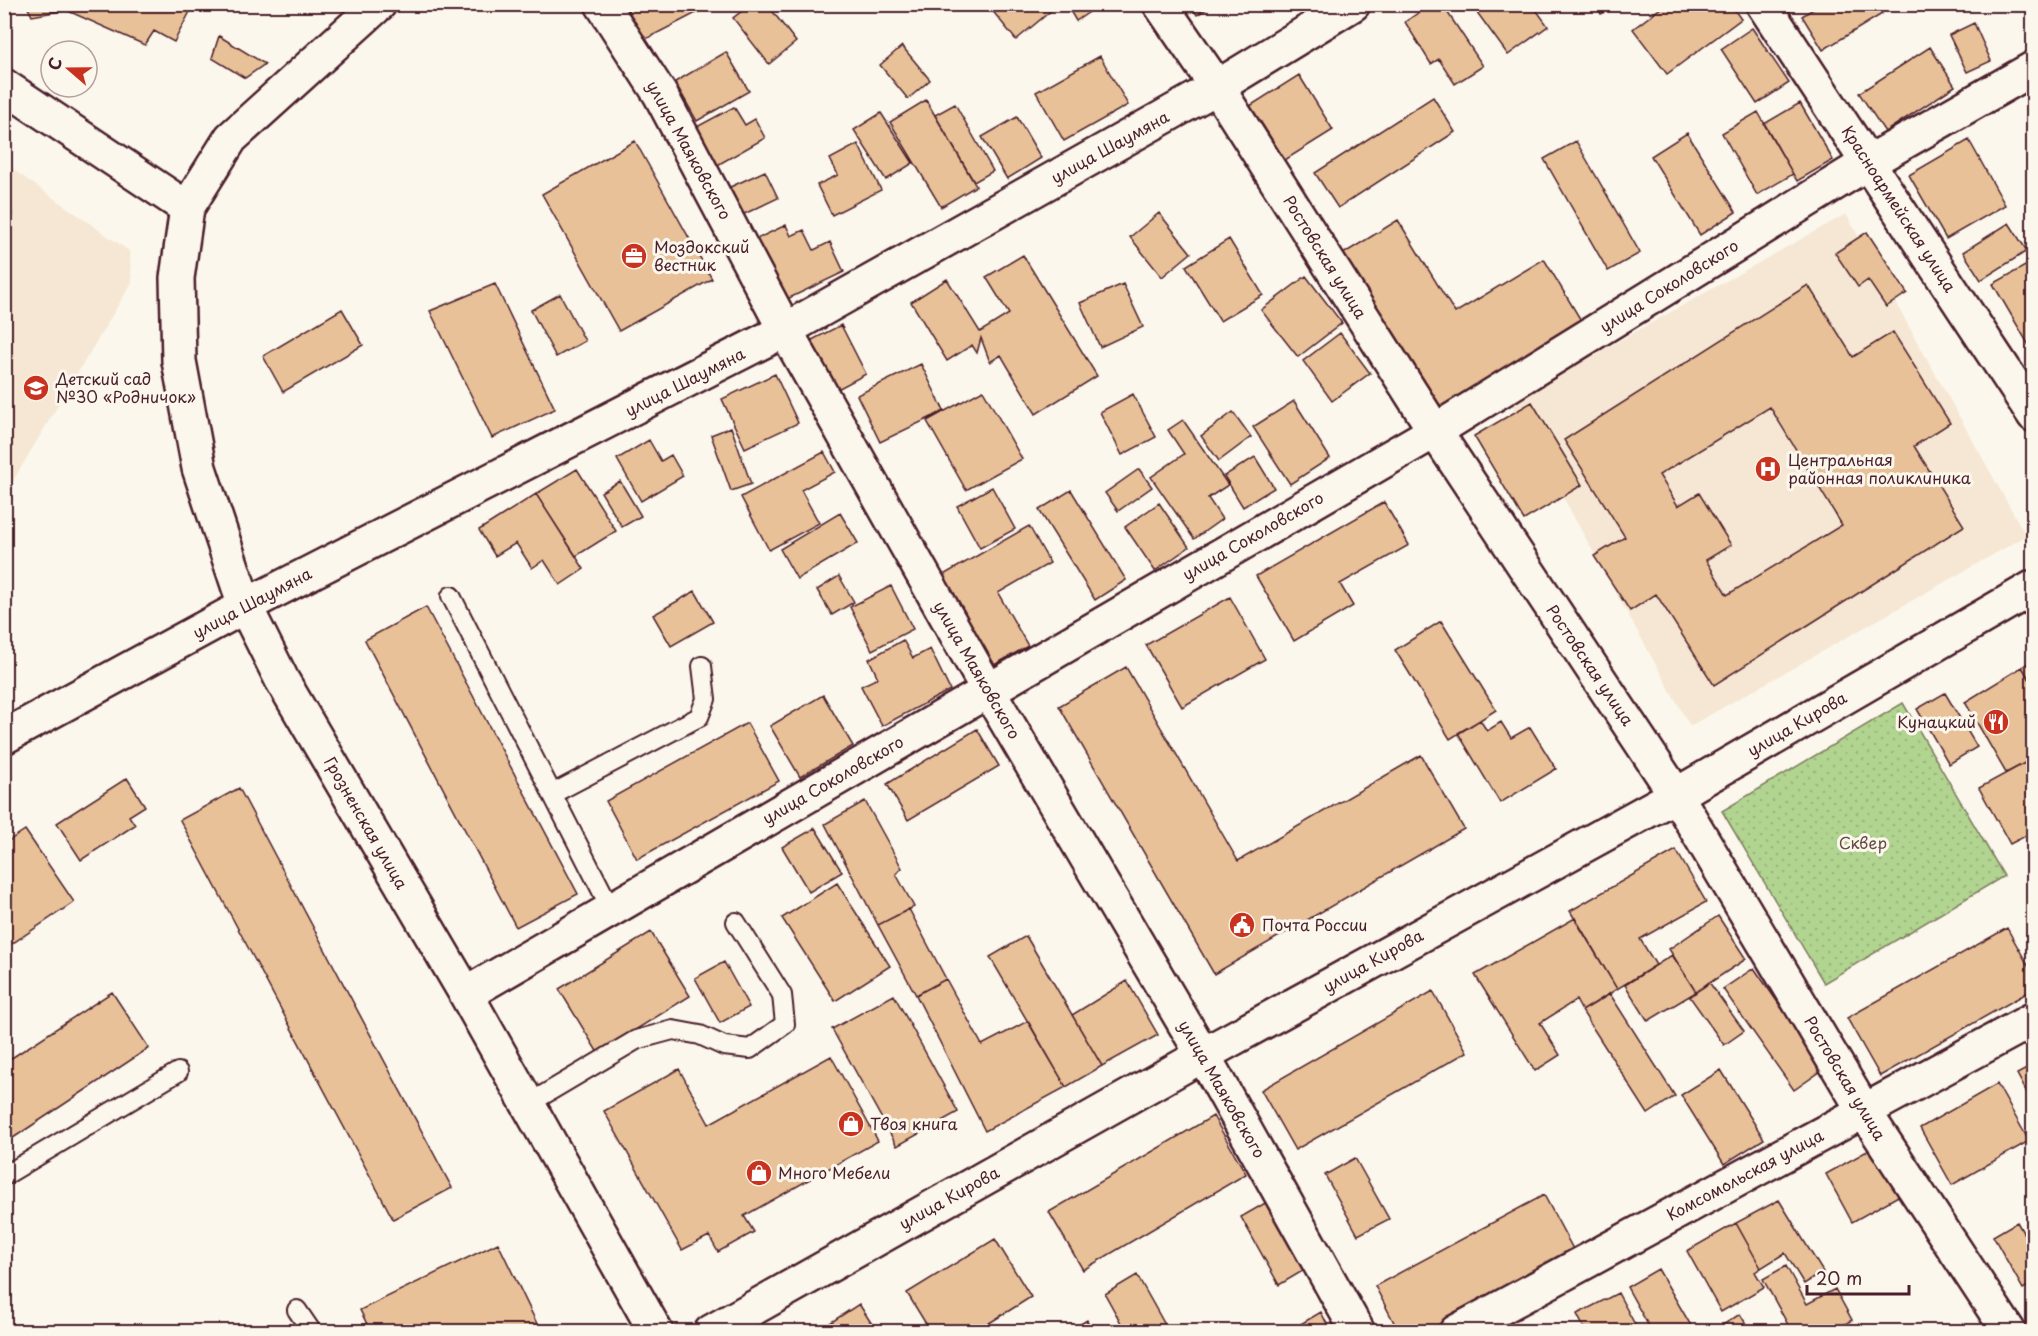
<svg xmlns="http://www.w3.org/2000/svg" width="2038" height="1336" font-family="'Playpen Sans',sans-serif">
  <defs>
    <pattern id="grass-dots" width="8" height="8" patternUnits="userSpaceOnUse" patternTransform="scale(1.5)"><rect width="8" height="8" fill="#b1d590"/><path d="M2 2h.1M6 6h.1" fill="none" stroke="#9ab67c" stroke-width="1.8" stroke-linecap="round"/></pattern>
  </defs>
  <rect width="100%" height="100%" fill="#fbf7ec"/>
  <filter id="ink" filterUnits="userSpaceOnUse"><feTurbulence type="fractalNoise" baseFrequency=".0167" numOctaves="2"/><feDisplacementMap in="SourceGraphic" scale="12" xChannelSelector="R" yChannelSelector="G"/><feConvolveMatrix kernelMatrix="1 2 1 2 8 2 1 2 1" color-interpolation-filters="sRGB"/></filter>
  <g filter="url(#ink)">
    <!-- built -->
    <path fill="#f5e7d3" d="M5,164L129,251L132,282L5,494Z
      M1846,214L2026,536L1690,726L1510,402Z"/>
    <!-- grass -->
    <path fill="url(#grass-dots)" stroke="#7e7a5e" stroke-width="1.5" d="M1903,703L2004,876L1824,983L1722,811Z"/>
    <!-- building -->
    <path fill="#e8c198" stroke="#4a1f2b" stroke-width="1.5" fill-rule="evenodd" d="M4,4H17L4,18Z
      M26,4H194L174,42L154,31L145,45L66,10L32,16Z
      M625,4H704L706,8L644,40Z
      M751,4H767L796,42L769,64L733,18Z
      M987,4H1059L1016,40Z
      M1066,4H1101L1076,21Z
      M1190,4H1214L1197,15Z
      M1431,4H1442L1483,66L1455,84L1439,59L1431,64L1405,22Z
      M1471,4H1532L1548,26L1508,55Z
      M1596,4H1622L1601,14Z
      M1666,4H1730L1741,19L1667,74L1633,29Z
      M1821,4H1877L1882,14L1823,50L1802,16Z
      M1974,23L1991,61L1967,72L1949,35Z
      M1752,28L1789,83L1757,104L1721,49Z
      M219,36L265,64L245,78L212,58Z
      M902,46L930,80L908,99L880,65Z
      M1930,47L1955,86L1885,132L1859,93Z
      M726,52L749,91L697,121L675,82Z
      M1100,56L1128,105L1064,141L1036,92Z
      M1299,75L1333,130L1285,160L1250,106Z
      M1433,97L1455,132L1338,208L1315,173Z
      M926,100L976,186L941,207L890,122Z
      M1800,103L1833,160L1797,181L1764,124Z
      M955,104L993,171L974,182L935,115Z
      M734,107L745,125L755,119L765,138L714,167L693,129Z
      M1758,112L1793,174L1757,195L1722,133Z
      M881,113L913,163L886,180L854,130Z
      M1017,117L1041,158L1007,179L982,137Z
      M1687,133L1736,212L1700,235L1651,156Z
      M1969,140L2005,205L1946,239L1909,175Z
      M635,141L712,279L619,331L542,194Z
      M1576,141L1640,253L1608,271L1544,159Z
      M858,144L881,190L832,215L817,185L838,175L830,159Z
      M765,171L778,198L740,216L728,188Z
      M4,211L12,214L4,231Z
      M1159,213L1191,253L1162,277L1130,237Z
      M1398,220L1455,313L1544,259L1582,322L1435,413L1338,257Z
      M2009,223L2027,251L1981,280L1963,252Z
      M786,225L791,236L804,230L814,250L830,242L844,272L781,302L752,241Z
      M1867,232L1907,293L1886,307L1868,280L1858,287L1835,253Z
      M1229,239L1263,295L1220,321L1186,266Z
      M1023,255L1097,376L1036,414L1001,355L990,362L981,338L977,353L972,345L947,361L911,302L947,279L980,332L1009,314L986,277Z
      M2034,261V354L1993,284Z
      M1306,276L1342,323L1298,357L1261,310Z
      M495,284L555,409L492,438L430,311Z
      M1123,284L1143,327L1100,347L1080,303Z
      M1808,285L1853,357L1893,332L1950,423L1914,446L1964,526L1714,685L1656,594L1630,611L1594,556L1625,537L1564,440ZM1770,407L1842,525L1727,595L1706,560L1731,545L1699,493L1678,506L1659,475Z
      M560,294L585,341L556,357L531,310Z
      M342,309L363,345L283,392L263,356Z
      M841,325L866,374L832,392L806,343Z
      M1340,333L1370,373L1332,401L1303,361Z
      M921,364L944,411L880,442L857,395Z
      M775,374L798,423L745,448L722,399Z
      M983,390L1022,459L966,490L927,421Z
      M1133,394L1156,437L1122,455L1100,412Z
      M1294,401L1330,458L1290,484L1253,427Z
      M1532,402L1582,485L1524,520L1474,436Z
      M1233,412L1251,437L1219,461L1201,436Z
      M1183,420L1228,485L1208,498L1222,519L1194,539L1151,477L1184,454L1168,430Z
      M731,427L751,484L731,491L711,435Z
      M649,440L661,461L671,455L683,476L641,501L617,459Z
      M824,452L835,472L801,490L819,523L769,550L741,497Z
      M1255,457L1274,488L1243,507L1224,476Z
      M577,469L616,531L576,556L536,494Z
      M1139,469L1152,487L1118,511L1105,493Z
      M620,481L641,516L622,527L601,492Z
      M992,487L1015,529L980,548L957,506Z
      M1071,490L1126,580L1095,600L1039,510Z
      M536,494L584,569L560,585L544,560L532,568L516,543L495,556L479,530Z
      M1384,502L1409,545L1340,584L1353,606L1294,641L1256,576Z
      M1159,503L1189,547L1155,571L1125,527Z
      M840,513L858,543L797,579L780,549Z
      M1029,526L1050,563L998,593L1028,646L989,668L938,578Z
      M839,576L854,602L832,615L817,590Z
      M891,586L913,629L872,650L850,607Z
      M695,591L713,622L671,646L653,615Z
      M1230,597L1265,659L1182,707L1146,645Z
      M426,607L578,894L516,927L365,640Z
      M1441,621L1496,710L1450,739L1395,650Z
      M903,640L913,658L930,649L950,690L882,726L861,686L878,678L869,659Z
      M2034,659V687L2022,667Z
      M1126,667L1238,861L1421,755L1464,829L1214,974L1059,706Z
      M2022,667L2034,687V758L2006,773L1965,702Z
      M1945,693L1977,747L1949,764L1917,709Z
      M823,695L853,746L800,777L770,726Z
      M1480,720L1487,731L1501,722L1511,738L1530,727L1556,769L1500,803L1458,733Z
      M747,723L779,781L637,859L606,801Z
      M977,729L999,766L908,820L887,784Z
      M2034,758V838L2031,833L2010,844L1979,788Z
      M127,778L145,806L129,816L135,825L81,860L57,823Z
      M239,788L452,1188L393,1219L180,820Z
      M865,801L902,868L896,874L914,907L878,925L825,824Z
      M815,828L842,872L809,892L782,847Z
      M25,830L74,902L4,949V844Z
      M1676,850L1706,902L1640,939L1656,965L1617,989L1570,911Z
      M837,883L890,966L835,1001L782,918Z
      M909,909L946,979L916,995L878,925Z
      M1718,916L1746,959L1696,992L1669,949Z
      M1575,918L1617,989L1582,1011L1576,1000L1540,1023L1560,1055L1535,1071L1475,975Z
      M2007,928L2034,976V989L1880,1076L1847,1018Z
      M651,932L690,996L598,1053L559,989Z
      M1026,936L1102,1066L1066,1087L990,957Z
      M1672,955L1696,992L1648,1021L1625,985Z
      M724,962L749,1007L720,1023L695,978Z
      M1754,968L1824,1069L1794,1090L1723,989Z
      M946,979L982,1045L1028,1021L1066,1087L985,1131L916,995Z
      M1127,981L1158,1035L1102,1066L1072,1015Z
      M1709,982L1744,1031L1724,1045L1690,997Z
      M1433,991L1467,1052L1295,1150L1261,1090Z
      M112,992L149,1048L4,1144V1063Z
      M1610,994L1675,1096L1648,1114L1582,1011Z
      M894,995L958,1112L897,1146L832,1029Z
      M831,1056L878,1141L744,1216L754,1232L718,1252L709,1236L682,1250L604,1111L679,1069L709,1124Z
      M2034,1065V1106L2017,1074Z
      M1721,1070L1764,1139L1724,1164L1681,1095Z
      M1997,1084L2029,1141L1952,1185L1920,1128Z
      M1213,1116L1246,1174L1083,1270L1049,1212Z
      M1876,1146L1902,1194L1852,1222L1826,1174Z
      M1355,1158L1389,1219L1358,1235L1325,1175Z
      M1544,1195L1574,1251L1425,1332H1399L1375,1286Z
      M1779,1200L1823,1272L1804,1284L1785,1253L1761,1268L1736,1223Z
      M1267,1202L1306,1269L1279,1285L1241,1217Z
      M2017,1222L2028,1241L2034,1238V1283L2023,1289L1993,1236Z
      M1736,1223L1761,1268L1755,1272L1764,1287L1721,1312L1687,1251Z
      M995,1239L1031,1297L975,1332H931L907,1293Z
      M498,1243L541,1332H371L360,1310Z
      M1786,1266L1807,1304L1835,1289L1852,1320L1831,1332H1792L1763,1279Z
      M1658,1269L1693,1329L1689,1332H1652L1627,1287Z
      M1137,1275L1169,1332H1126L1105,1294Z
      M1618,1293L1639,1332H1586L1577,1314Z
      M859,1304L877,1332H816Z
      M1321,1312L1331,1332H1287Z
      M1740,1314L1751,1332H1720L1718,1328Z
      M1087,1320L1093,1332H1067Z"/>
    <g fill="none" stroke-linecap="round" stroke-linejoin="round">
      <!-- lane casing -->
      <g stroke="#4a1f2b" stroke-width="22">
        <path id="lane" d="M451,596L611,909
          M552,794L699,717L706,699L702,666
          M528,1104L636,1040L673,1030L700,1035L724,1046L750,1049L785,1024L782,995L736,922
          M4,1176L178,1072
          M297,1310L312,1332"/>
      </g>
      <!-- street casing -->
      <g stroke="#4a1f2b" stroke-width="38">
        <path id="street" d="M602,4L660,94L785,330L988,690L1203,1055L1358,1332
          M1160,4L1217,87L1435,431L1676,795L1864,1111L2009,1332
          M1763,4L2034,415
          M4,86L187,208
          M4,737L245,606L199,468L179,361L177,278L187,208L231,138L379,4
          M1456,1332L2034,1019"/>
      </g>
      <!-- secondary casing -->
      <g stroke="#4a1f2b" stroke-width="38">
        <path id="secondary" d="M466,994L1435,431L1869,162L2034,68
          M656,1332L466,994L282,680L245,606L785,330L1217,87L1353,4
          M711,1332L1203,1055L1676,795L2034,587"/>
      </g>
      <!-- lane -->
      <use href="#lane" stroke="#fbf7ec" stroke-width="18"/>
      <!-- street -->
      <use href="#street" stroke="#fbf7ec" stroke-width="33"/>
      <!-- secondary -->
      <use href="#secondary" stroke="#fbf7ec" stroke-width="33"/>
    </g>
  </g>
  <!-- icons -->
  <defs>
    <g id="office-disc" transform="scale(1.35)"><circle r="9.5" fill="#c8321e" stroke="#fbf7ec"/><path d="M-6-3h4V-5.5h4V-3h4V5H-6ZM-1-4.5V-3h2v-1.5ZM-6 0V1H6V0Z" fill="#fff"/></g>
    <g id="school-disc" transform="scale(1.35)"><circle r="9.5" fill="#c8321e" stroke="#fbf7ec"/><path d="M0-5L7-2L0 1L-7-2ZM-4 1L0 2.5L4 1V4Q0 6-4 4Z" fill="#fff"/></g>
    <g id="hospital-disc" transform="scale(1.35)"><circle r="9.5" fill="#c8321e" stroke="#fbf7ec"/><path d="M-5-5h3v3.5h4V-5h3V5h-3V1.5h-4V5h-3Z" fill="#fff"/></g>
    <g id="restaurant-disc" transform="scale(1.35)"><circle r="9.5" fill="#c8321e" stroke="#fbf7ec"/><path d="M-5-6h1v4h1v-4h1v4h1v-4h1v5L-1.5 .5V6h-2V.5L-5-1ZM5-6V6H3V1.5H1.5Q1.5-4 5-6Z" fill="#fff"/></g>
    <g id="civic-disc" transform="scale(1.35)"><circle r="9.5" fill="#c8321e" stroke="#fbf7ec"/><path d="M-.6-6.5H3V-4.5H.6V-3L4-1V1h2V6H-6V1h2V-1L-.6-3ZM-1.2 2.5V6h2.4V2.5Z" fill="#fff"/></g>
    <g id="shop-disc" transform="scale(1.35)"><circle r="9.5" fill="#c8321e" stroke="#fbf7ec"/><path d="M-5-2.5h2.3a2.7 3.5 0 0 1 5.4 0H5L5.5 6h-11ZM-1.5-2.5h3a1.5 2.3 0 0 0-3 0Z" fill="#fff"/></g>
  </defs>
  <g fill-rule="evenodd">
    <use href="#office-disc" x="634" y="256"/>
    <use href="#school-disc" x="36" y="388"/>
    <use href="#hospital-disc" x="1768" y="469"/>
    <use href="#restaurant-disc" x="1996" y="722"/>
    <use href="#civic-disc" x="1242" y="925"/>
    <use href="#shop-disc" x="851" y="1124"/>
    <use href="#shop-disc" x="759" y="1173"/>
  </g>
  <g text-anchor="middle" stroke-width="6" stroke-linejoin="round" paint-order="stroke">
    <!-- street labels -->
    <g font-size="16" fill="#4a1f2b" stroke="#fbf7ec">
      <text transform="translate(1110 147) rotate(-29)" y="6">улица Шаумяна</text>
      <text transform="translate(689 150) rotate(61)" y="6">улица Маяковского</text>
      <text transform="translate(1899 209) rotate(57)" y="6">Красноармейская улица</text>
      <text transform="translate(1325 257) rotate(58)" y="6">Ростовская улица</text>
      <text transform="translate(1669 286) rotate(-32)" y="6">улица Соколовского</text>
      <text transform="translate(685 382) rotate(-27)" y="6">улица Шаумяна</text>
      <text transform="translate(1253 536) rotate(-30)" y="6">улица Соколовского</text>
      <text transform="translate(252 603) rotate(-28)" y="6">улица Шаумяна</text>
      <text transform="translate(1590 665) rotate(56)" y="6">Ростовская улица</text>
      <text transform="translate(977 670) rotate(60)" y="6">улица Маяковского</text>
      <text transform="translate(1797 724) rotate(-30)" y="6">улица Кирова</text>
      <text transform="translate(833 780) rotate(-30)" y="6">улица Соколовского</text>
      <text transform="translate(366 823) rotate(60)" y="6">Грозненская улица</text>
      <text transform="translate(1373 961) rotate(-29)" y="6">улица Кирова</text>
      <text transform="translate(1845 1078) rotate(59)" y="6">Ростовская улица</text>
      <text transform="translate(1222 1089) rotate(60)" y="6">улица Маяковского</text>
      <text transform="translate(1745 1175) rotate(-28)" y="6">Комсомольская улица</text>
      <text transform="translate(949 1198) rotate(-29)" y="6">улица Кирова</text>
    </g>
    <!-- poi labels -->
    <g font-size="16" fill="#4a1f2b" stroke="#fbf7ec" text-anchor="start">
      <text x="654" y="253">Моздокский<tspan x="654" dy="18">вестник</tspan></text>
      <text x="56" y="385">Детский сад<tspan x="56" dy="18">№30 «Родничок»</tspan></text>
      <text x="1788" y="466">Центральная<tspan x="1788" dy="18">районная поликлиника</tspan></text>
      <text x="1976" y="728" text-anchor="end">Кунацкий</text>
      <text x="1262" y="931">Почта России</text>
      <text x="870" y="1130">Твоя книга</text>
      <text x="778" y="1179">Много Мебели</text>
    </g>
    <!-- park labels -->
    <g font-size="16" fill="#644c44" stroke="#fbf7ec">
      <text x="1863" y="849">Сквер</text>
    </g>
  </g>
  <!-- margin -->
  <rect width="2038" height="1336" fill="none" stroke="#fbf7ec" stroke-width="24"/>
  <rect x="12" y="12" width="2014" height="1312" fill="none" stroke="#4a1f2b" stroke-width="2" filter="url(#ink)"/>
  <!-- north arrow -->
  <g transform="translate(69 69) rotate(290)"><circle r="28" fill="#fbf7ec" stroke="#b4a19f" stroke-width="1.5"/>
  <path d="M0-4.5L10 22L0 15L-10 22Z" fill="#c8321e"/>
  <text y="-9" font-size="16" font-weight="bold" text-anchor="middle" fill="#4a1f2b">С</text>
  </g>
  <!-- scale -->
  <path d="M1807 1285v9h102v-9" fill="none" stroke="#4a1f2b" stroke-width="3"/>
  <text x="1816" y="1285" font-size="18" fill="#4a1f2b" stroke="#fbf7ec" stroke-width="4.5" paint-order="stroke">20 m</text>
</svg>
